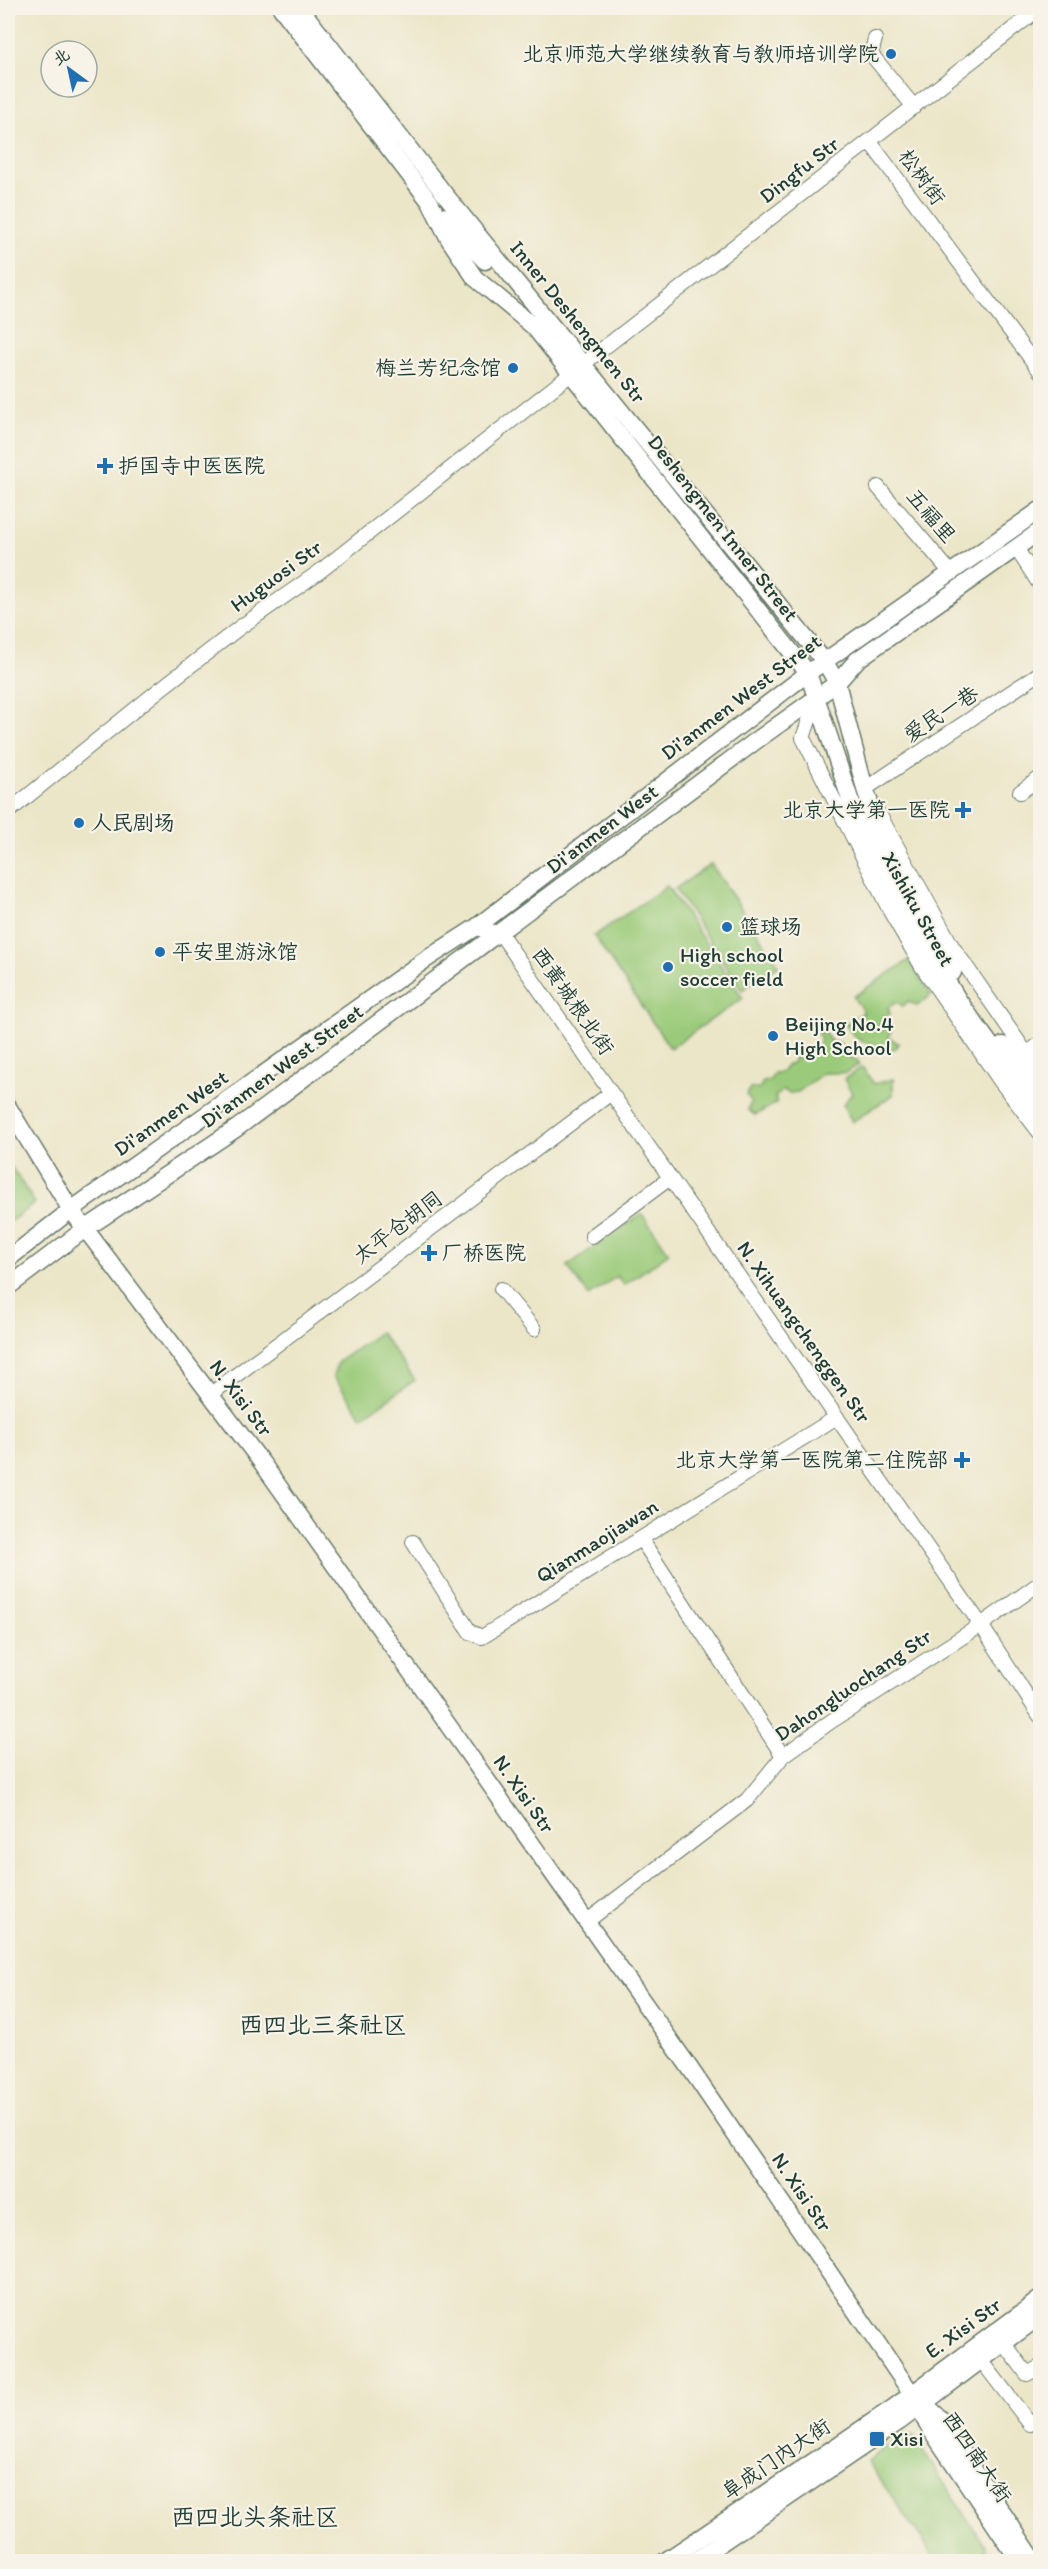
<svg xmlns="http://www.w3.org/2000/svg" width="1048" height="2569" font-family="Itim,'LXGW WenKai TC',sans-serif">
  <rect width="100%" height="100%" fill="#f7f3e8"/>
  <filter id="ink" filterUnits="userSpaceOnUse"><feTurbulence type="fractalNoise" baseFrequency=".0167" numOctaves="2"/><feDisplacementMap in="SourceGraphic" scale="12" xChannelSelector="R" yChannelSelector="G"/><feConvolveMatrix kernelMatrix="1 2 1 2 8 2 1 2 1" color-interpolation-filters="sRGB"/></filter>
  <filter id="wash" filterUnits="userSpaceOnUse"><feTurbulence type="fractalNoise" baseFrequency=".008" numOctaves="4" result="noise"/><feDisplacementMap in="SourceGraphic" scale="24" xChannelSelector="R" yChannelSelector="G"/><feGaussianBlur stdDeviation="1.35" result="paint"/><feColorMatrix in="noise" values="0 0 0 0 0 0 0 0 0 0 0 0 0 0 0 0 0 1.4 0 .05"/><feComposite in="paint" operator="in"/></filter>
  <g filter="url(#wash)">
    <rect width="100%" height="100%" fill="#ece6c9"/>
    <!-- green -->
    <path fill="#9bcb7a" stroke="#5d8457" stroke-width="1.5" d="M711,864L779,965L742,990L675,889Z
      M667,886L743,998L670,1048L594,936Z
      M909,960L931,995L917,1006L908,1001L903,1006L897,1002L888,1007L890,1014L882,1018L881,1026L891,1031L889,1037L899,1044L895,1049L886,1050C872,1037 863,1053 846,1024L864,1012L853,997Z
      M823,1030L831,1042L840,1043L850,1058L857,1060L860,1064L845,1073H823L798,1092L789,1093L783,1090L775,1097L777,1103L755,1115L748,1110L751,1102L747,1095L750,1088L759,1089L763,1082L770,1080L774,1073L782,1072L787,1064L793,1063L795,1057L804,1056L807,1048L817,1047L821,1038L817,1033Z
      M862,1067L874,1084L893,1079V1095L852,1122L843,1105L852,1093L844,1079Z
      M8,1162L35,1203L8,1223Z
      M642,1214L669,1253L624,1285L617,1276L589,1296L567,1266Z
      M380,1332L415,1380L362,1417L333,1376L338,1362Z
      M905,2434L914,2437L987,2549L970,2561H937L867,2461Z"/>
  </g>
  <g filter="url(#ink)">
    <g fill="none" stroke-linecap="round" stroke-linejoin="round">
      <!-- minor casing -->
      <g stroke="#677868" stroke-width="16">
        <path id="minor" d="M875,39L871,54L914,107
          M870,142L1040,371
          M582,365L1040,8
          M878,487L951,573
          M1016,548L1040,585
          M817,697L803,738L890,911L921,965L1001,1082L1040,1133
          M1020,792L1040,778
          M869,797L865,789L1040,673
          M8,812L159,690L239,628L319,572L571,374
          M879,814L952,946L1040,1073
          M475,928L500,933L981,1625L1040,1716
          M1026,1054L1040,1044
          M592,1236L670,1178
          M501,1289L534,1329
          M211,1394L611,1093
          M641,1539L783,1756
          M413,1542L470,1632L482,1637L837,1417
          M586,1922L747,1800L783,1756L830,1722L981,1625L1040,1583
          M1004,2343L1027,2374L1040,2367
          M981,2360L1030,2424L1040,2419"/>
      </g>
      <!-- major casing -->
      <g stroke="#677868" stroke-width="19">
        <path id="major" d="M281,8L430,202L449,239L475,278L534,327L808,673L850,799L895,896L959,1001L1040,1114
          M300,8L443,192L825,662L837,683L865,789L887,852L953,972
          M443,216L485,261
          M1003,1045L1040,1095
          M8,1107L71,1210L262,1463L417,1681L687,2064L912,2394L927,2424L1020,2562
          M8,1259L71,1210L425,960L475,928L808,673L1040,510
          M8,1287L85,1229L237,1128L757,740L837,683L857,660L1040,531
          M918,2398L940,2418L1035,2562
          M664,2562L893,2408L1040,2299
          M693,2562L899,2422L1040,2316"/>
      </g>
      <!-- minor -->
      <use href="#minor" stroke="#fff" stroke-width="14"/>
      <!-- major -->
      <use href="#major" stroke="#fff" stroke-width="16"/>
    </g>
  </g>
  <!-- markers -->
  <g fill="#1f6fb2" stroke="#f7f3e8" stroke-width="2">
    <circle cx="891" cy="54" r="6"/>
    <circle cx="513" cy="368" r="6"/>
    <path d="M102 457h6v6h6v6h-6v6h-6v-6h-6v-6h6z"/>
    <path d="M960 801h6v6h6v6h-6v6h-6v-6h-6v-6h6z"/>
    <circle cx="79" cy="823" r="6"/>
    <circle cx="727" cy="927" r="6"/>
    <circle cx="160" cy="952" r="6"/>
    <circle cx="668" cy="967" r="6"/>
    <circle cx="773" cy="1036" r="6"/>
    <path d="M426 1244h6v6h6v6h-6v6h-6v-6h-6v-6h6z"/>
    <path d="M959 1451h6v6h6v6h-6v6h-6v-6h-6v-6h6z"/>
    <rect x="869" y="2431" width="16" height="16" rx="3"/>
  </g>
  <g text-anchor="middle" stroke-width="4.5" stroke-linejoin="round" paint-order="stroke">
    <!-- poi labels -->
    <g font-size="21" fill="#1f3d34" stroke="#f7f3e8" text-anchor="start">
      <text x="879" y="61" text-anchor="end">北京师范大学继续教育与教师培训学院</text>
      <text x="501" y="375" text-anchor="end">梅兰芳纪念馆</text>
      <text x="118" y="473">护国寺中医医院</text>
      <text x="950" y="817" text-anchor="end">北京大学第一医院</text>
      <text x="91" y="830">人民剧场</text>
      <text x="739" y="934">篮球场</text>
      <text x="172" y="959">平安里游泳馆</text>
      <text x="680" y="962">High school<tspan x="680" dy="24">soccer field</tspan></text>
      <text x="785" y="1031">Beijing No.4<tspan x="785" dy="24">High School</tspan></text>
      <text x="442" y="1260">厂桥医院</text>
      <text x="948" y="1467" text-anchor="end">北京大学第一医院第二住院部</text>
      <text x="890" y="2446">Xisi</text>
    </g>
    <!-- street labels -->
    <g font-size="21" fill="#1f3d34" stroke="#f7f3e8">
      <text transform="translate(799 170) rotate(-38)" y="7">Dingfu Str</text>
      <text transform="translate(922 177) rotate(54)" y="7">松树街</text>
      <text transform="translate(578 322) rotate(51)" y="7">Inner Deshengmen Str</text>
      <text transform="translate(931 516) rotate(50)" y="7">五福里</text>
      <text transform="translate(723 528) rotate(52)" y="7">Deshengmen Inner Street</text>
      <text transform="translate(276 576) rotate(-36)" y="7">Huguosi Str</text>
      <text transform="translate(741 697) rotate(-37)" y="7">Di'anmen West Street</text>
      <text transform="translate(941 714) rotate(-33)" y="7">爱民一巷</text>
      <text transform="translate(602 829) rotate(-37)" y="7">Di'anmen West</text>
      <text transform="translate(918 909) rotate(61)" y="7">Xishiku Street</text>
      <text transform="translate(573 1001) rotate(55)" y="7">西黄城根北街</text>
      <text transform="translate(282 1066) rotate(-36)" y="7">Di'anmen West Street</text>
      <text transform="translate(171 1113) rotate(-35)" y="7">Di'anmen West</text>
      <text transform="translate(398 1227) rotate(-37)" y="7">太平仓胡同</text>
      <text transform="translate(804 1332) rotate(55)" y="7">N. Xihuangchenggen Str</text>
      <text transform="translate(241 1398) rotate(53)" y="7">N. Xisi Str</text>
      <text transform="translate(597 1541) rotate(-32)" y="7">Qianmaojiawan</text>
      <text transform="translate(853 1685) rotate(-34)" y="7">Dahongluochang Str</text>
      <text transform="translate(524 1794) rotate(55)" y="7">N. Xisi Str</text>
      <text transform="translate(802 2192) rotate(56)" y="7">N. Xisi Str</text>
      <text transform="translate(963 2328) rotate(-36)" y="7">E. Xisi Str</text>
      <text transform="translate(977 2457) rotate(56)" y="7">西四南大街</text>
      <text transform="translate(776 2459) rotate(-34)" y="7">阜成门内大街</text>
    </g>
    <!-- quarter labels -->
    <g font-size="24" fill="#1f3d34" stroke="#f7f3e8">
      <text x="323" y="2033">西四北三条社区</text>
      <text x="255" y="2525">西四北头条社区</text>
    </g>
  </g>
  <!-- margin -->
  <rect width="1048" height="2569" fill="none" stroke="#f7f3e8" stroke-width="30"/>
  <!-- north arrow -->
  <g transform="translate(69 69) rotate(327)"><circle r="28" fill="#f7f3e8" stroke="#a1aaa0" stroke-width="1.5"/>
  <path d="M0-4.5L10 22L0 15L-10 22Z" fill="#1f6fb2"/>
  <text y="-9" font-size="16" font-weight="bold" text-anchor="middle" fill="#1f3d34">北</text>
  </g>
</svg>
